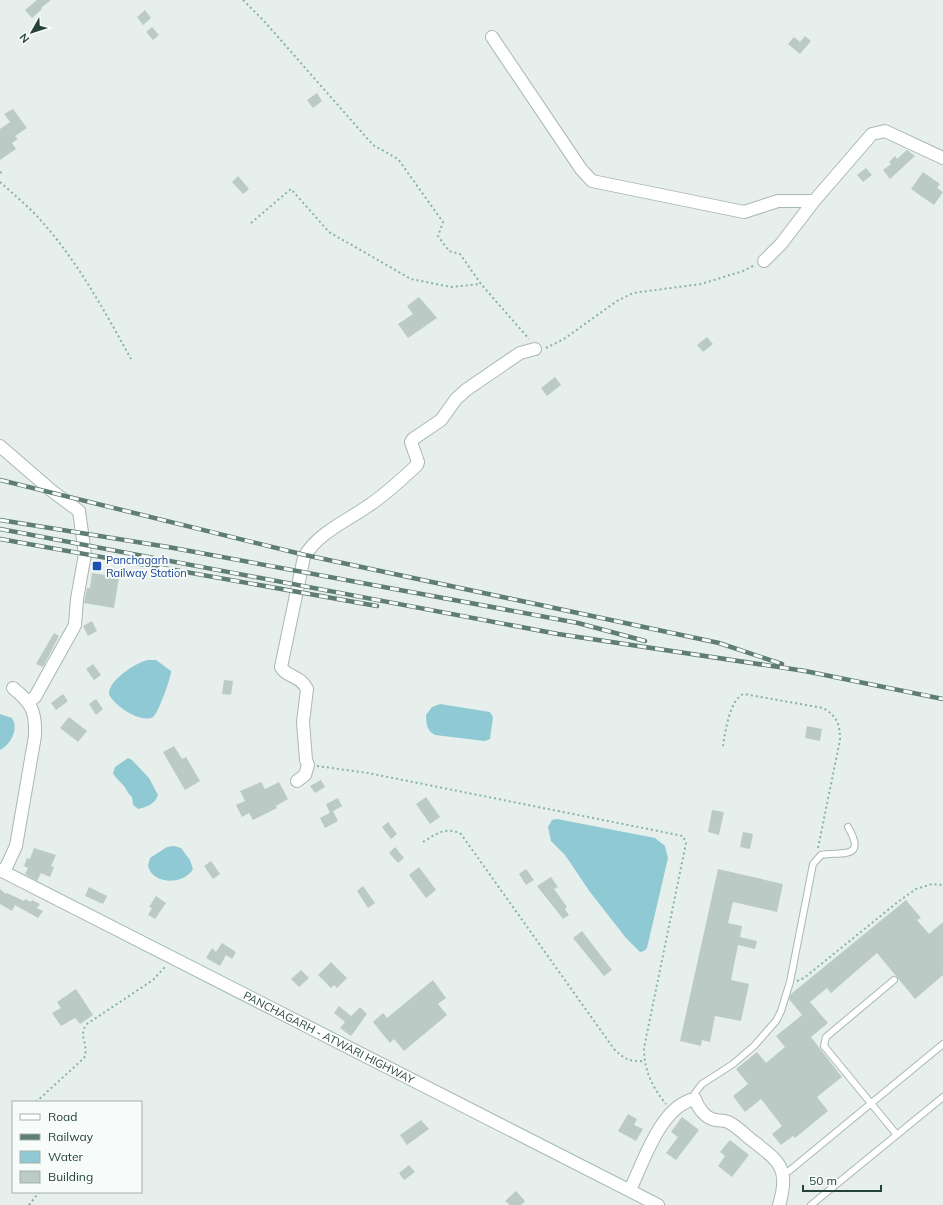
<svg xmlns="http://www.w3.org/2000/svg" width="943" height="1205" font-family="Mulish,sans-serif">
  <rect width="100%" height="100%" fill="#e6efeb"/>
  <!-- water -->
  <path fill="#8ec9d4" d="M147,660H156L171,671C171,678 158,714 153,717C141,724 113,705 109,694C109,680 134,664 147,660Z
    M440,704L490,712L493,717L490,739L485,741L435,735C427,731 426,724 426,715L432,707Z
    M0,714L12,718C19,729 11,744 0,750Z
    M128,758L132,760L149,778L158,795C155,804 147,807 138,809L133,805L132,797C128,794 127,790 124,786C120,781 116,779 113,773L115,767Z
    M557,819L655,838L665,846L668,858L647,948L644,951L640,952L626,938L590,892L565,855L551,841L548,827L552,820Z
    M174,846L181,848L190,860L193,869C184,885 153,885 148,866L150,858L167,847Z"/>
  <!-- building -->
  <path fill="#bbcac4" d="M37,0H51L41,8L42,9L32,18L25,10Z
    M145,10L151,18L143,25L137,17Z
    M152,27L159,35L153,40L146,32Z
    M805,36L811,41L800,54L788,44L794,37L800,42Z
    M317,93L322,101L313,108L307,100Z
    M13,109L27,128L15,136L18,139L12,143L16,149L0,160V129L10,122L4,114Z
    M907,150L915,156L890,179L883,170L891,164L889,162L895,156L897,159Z
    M866,168L872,175L863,182L857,175Z
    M923,172L940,184L937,188L943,192L934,205L911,189Z
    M238,176L249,189L243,194L232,182Z
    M419,297L437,318L408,338L398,324L413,314L407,306Z
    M707,337L713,344L703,352L697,345Z
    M555,377L561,385L547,396L541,388Z
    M92,573L119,577L114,608L84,603L87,588H90Z
    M92,621L97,631L88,636L83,626Z
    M54,633L59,636L43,667L36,664Z
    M93,664L101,675L94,680L86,669Z
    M224,680L233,681L231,695L222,694Z
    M63,694L68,701L56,710L51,703Z
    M96,699L103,709L96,715L89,704Z
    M69,717L87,731L78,742L60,728Z
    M807,726L822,729L820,741L805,738Z
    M174,746L182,759L186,757L200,781L185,790L163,752Z
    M321,780L325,787L315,793L310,786Z
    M261,782L265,789L279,782L288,799L276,806L277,808L253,820L249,813L242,817L236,805L245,801L240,791Z
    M426,797L440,817L430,824L416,804Z
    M338,798L342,806L330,813L326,804Z
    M712,810L724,812L719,835L708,832Z
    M333,811L338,821L325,828L320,818Z
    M388,822L397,834L391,839L382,827Z
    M743,832L753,834L750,849L740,847Z
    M395,847L404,858L398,863L389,853Z
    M34,848L56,855L51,866L54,867L50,877L41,873L37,881L25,874L28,868L24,866L27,858L30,859Z
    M211,861L220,874L213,879L204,866Z
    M419,867L436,890L426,898L409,875Z
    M526,869L534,880L526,885L519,874Z
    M718,869L783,884L777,912L733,902L728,923L742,926L740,937L757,941L755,949L738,945L731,980L749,984L741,1021L715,1016L710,1042L702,1040L701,1046L680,1041Z
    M551,877L558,887L554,889L567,907L565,909L569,915L563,919L537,886Z
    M363,886L375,903L368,908L357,891Z
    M89,887L107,896L103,904L85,896Z
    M0,889L6,894L7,893L24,901L25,899L31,902L32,900L40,904L37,908L43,911L38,918L15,905L12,911L0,904Z
    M156,896L166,903L155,919L148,915L152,908L149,907Z
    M906,900L921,918L917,920L929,934L943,922V975L915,999L877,953L831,993L827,988L810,1002L828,1023L811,1037L842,1077L817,1097L828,1111L795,1138L793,1136L781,1145L772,1134L782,1126L761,1099L745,1112L733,1096L748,1084L736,1069L757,1052L766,1063L785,1047L776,1036L802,1015L789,999L791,994Z
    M582,931L612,970L604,976L573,938Z
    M222,943L236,952L232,959L226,955L220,966L206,958L212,948L216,952Z
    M331,962L347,978L337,988L334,985L331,988L318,975Z
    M301,970L309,978L299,987L291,979Z
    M433,980L446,998L438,1004L447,1015L404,1051L394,1039L390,1043L373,1022L383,1013L387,1018Z
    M76,989L93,1015L80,1024L75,1018L61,1026L52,1013L61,1008L57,1002Z
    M339,1006L351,1016L360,1007L367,1014L351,1036L340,1028L345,1022L334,1013Z
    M628,1114L637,1119L634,1125L643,1129L636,1141L618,1131Z
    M682,1117L699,1130L676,1160L666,1153L678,1137L671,1132Z
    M421,1120L429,1129L407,1145L400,1135Z
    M730,1140L749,1155L732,1177L718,1166L725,1156L720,1152Z
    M409,1165L415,1172L404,1180L399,1173Z
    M516,1191L525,1201L521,1205H510L505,1201Z"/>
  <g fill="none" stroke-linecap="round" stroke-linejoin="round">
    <!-- service casing -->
    <g stroke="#a8b8b2" stroke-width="8">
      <path id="service" d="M894,980L826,1037L824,1046L897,1135
        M695,1099V1093L702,1084L733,1064L754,1046L776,1021L781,1011L790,982L813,864L821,855C839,851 868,861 848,827
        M783,1172L789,1171L943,1044
        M811,1205L943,1097"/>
    </g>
    <!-- minor casing -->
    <g stroke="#a8b8b2" stroke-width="14">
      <path id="minor" d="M492,37L581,169L592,181L744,212L778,201H814L872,134L885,131L943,158
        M764,261L781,244L814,201
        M0,446L52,491L79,511L85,554L77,599L75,625L35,697L28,702
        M297,781L305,775L308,765L306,760L303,722L307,689C300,675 286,677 281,667L304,557C318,533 345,522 368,506C385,495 401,480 417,465L418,462L411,442L413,439L441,420L456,399L466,390L520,353L535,349
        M4,872L16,846L35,736C36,712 32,703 13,688
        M630,1190C643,1163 661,1105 695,1099C698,1108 706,1119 716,1120C720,1121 724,1120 728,1122C737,1126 745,1135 753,1141C780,1162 790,1169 779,1205"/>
    </g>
    <!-- secondary casing -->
    <g stroke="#a4bbb3" stroke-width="14">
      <g id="secondary">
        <path id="s1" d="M0,870L658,1205"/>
      </g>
    </g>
    <!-- path -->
    <path stroke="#86b3a5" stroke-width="2" stroke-dasharray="2 3" stroke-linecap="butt" d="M243,0L264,21L373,145L398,159L443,222L438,236L449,251L460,254L481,284L529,339
      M0,173L4,170
      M0,182C11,192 23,202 34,213C74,255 103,308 131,359
      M251,223L291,189L329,232L411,279L451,287L481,284
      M546,348L564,339L617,301L633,293L701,284L743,271L755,265
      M723,746C725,733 730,698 744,694L823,708C837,716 840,724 840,740L818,848
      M317,766L368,773L683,836L686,843L644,1048C644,1070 652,1087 666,1104
      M423,842C436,834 446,826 461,834L614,1049C624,1059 630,1062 644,1061
      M797,981L804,978L899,901L916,889L932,884L943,885
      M36,1102L84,1058C90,1045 77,1035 87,1024L153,980L165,967
      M29,1205L39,1192"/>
    <!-- service -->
    <use href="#service" stroke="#fff" stroke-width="6"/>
    <!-- minor -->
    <use href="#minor" stroke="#fff" stroke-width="12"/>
    <!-- secondary -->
    <use href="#secondary" stroke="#fff" stroke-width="12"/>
    <!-- rail casing -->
    <g stroke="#5f7d75" stroke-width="4.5">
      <path id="rail" d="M0,480L305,555L719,643L782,664
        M0,520L168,547L578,623L645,641
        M0,529L558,634L805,671L943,699
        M0,539L377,606"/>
    </g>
    <!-- rail -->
    <use href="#rail" stroke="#f7fbf9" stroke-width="3" stroke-dasharray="9" stroke-linecap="butt"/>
  </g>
  <!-- markers -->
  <rect fill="#1a4fb4" stroke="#f7fbf9" stroke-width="1.5" x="92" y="561" width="10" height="10" rx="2"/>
  <g text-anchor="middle" stroke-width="4" stroke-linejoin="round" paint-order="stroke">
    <!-- transit labels -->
    <g font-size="11" fill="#164399" stroke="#f7fbf9" text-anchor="start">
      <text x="106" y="564">Panchagarh<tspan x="106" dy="13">Railway Station</tspan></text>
    </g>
    <!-- street labels -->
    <g font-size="11" fill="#24423a" stroke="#f7fbf9">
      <text dy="4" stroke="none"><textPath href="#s1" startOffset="369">PANCHAGARH - ATWARI HIGHWAY</textPath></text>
    </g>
  </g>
  <!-- legend -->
  <rect x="12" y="1101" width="130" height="92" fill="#f7fbf9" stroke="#a3b1ad"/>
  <rect x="20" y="1114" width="20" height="6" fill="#ffffff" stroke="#a3b1ad"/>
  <text x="48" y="1121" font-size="12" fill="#24423a">Road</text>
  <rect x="20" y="1134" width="20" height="6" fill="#5f7d75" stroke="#a3b1ad"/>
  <text x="48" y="1141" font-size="12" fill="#24423a">Railway</text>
  <rect x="20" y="1151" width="20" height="12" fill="#8ec9d4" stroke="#a3b1ad"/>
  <text x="48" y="1161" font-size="12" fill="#24423a">Water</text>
  <rect x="20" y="1171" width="20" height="12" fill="#bbcac4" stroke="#a3b1ad"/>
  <text x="48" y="1181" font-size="12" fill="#24423a">Building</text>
  <!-- north arrow -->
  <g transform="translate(32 32) rotate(231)" stroke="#f7fbf9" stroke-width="3" paint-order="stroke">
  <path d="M0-3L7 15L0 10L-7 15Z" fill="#24423a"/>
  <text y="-6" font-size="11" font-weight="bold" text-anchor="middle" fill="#24423a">N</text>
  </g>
  <!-- scale -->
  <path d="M803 1185v6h78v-6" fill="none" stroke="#24423a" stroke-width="2"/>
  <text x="809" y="1185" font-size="12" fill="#24423a" stroke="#f7fbf9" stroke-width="3" paint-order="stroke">50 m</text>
</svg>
